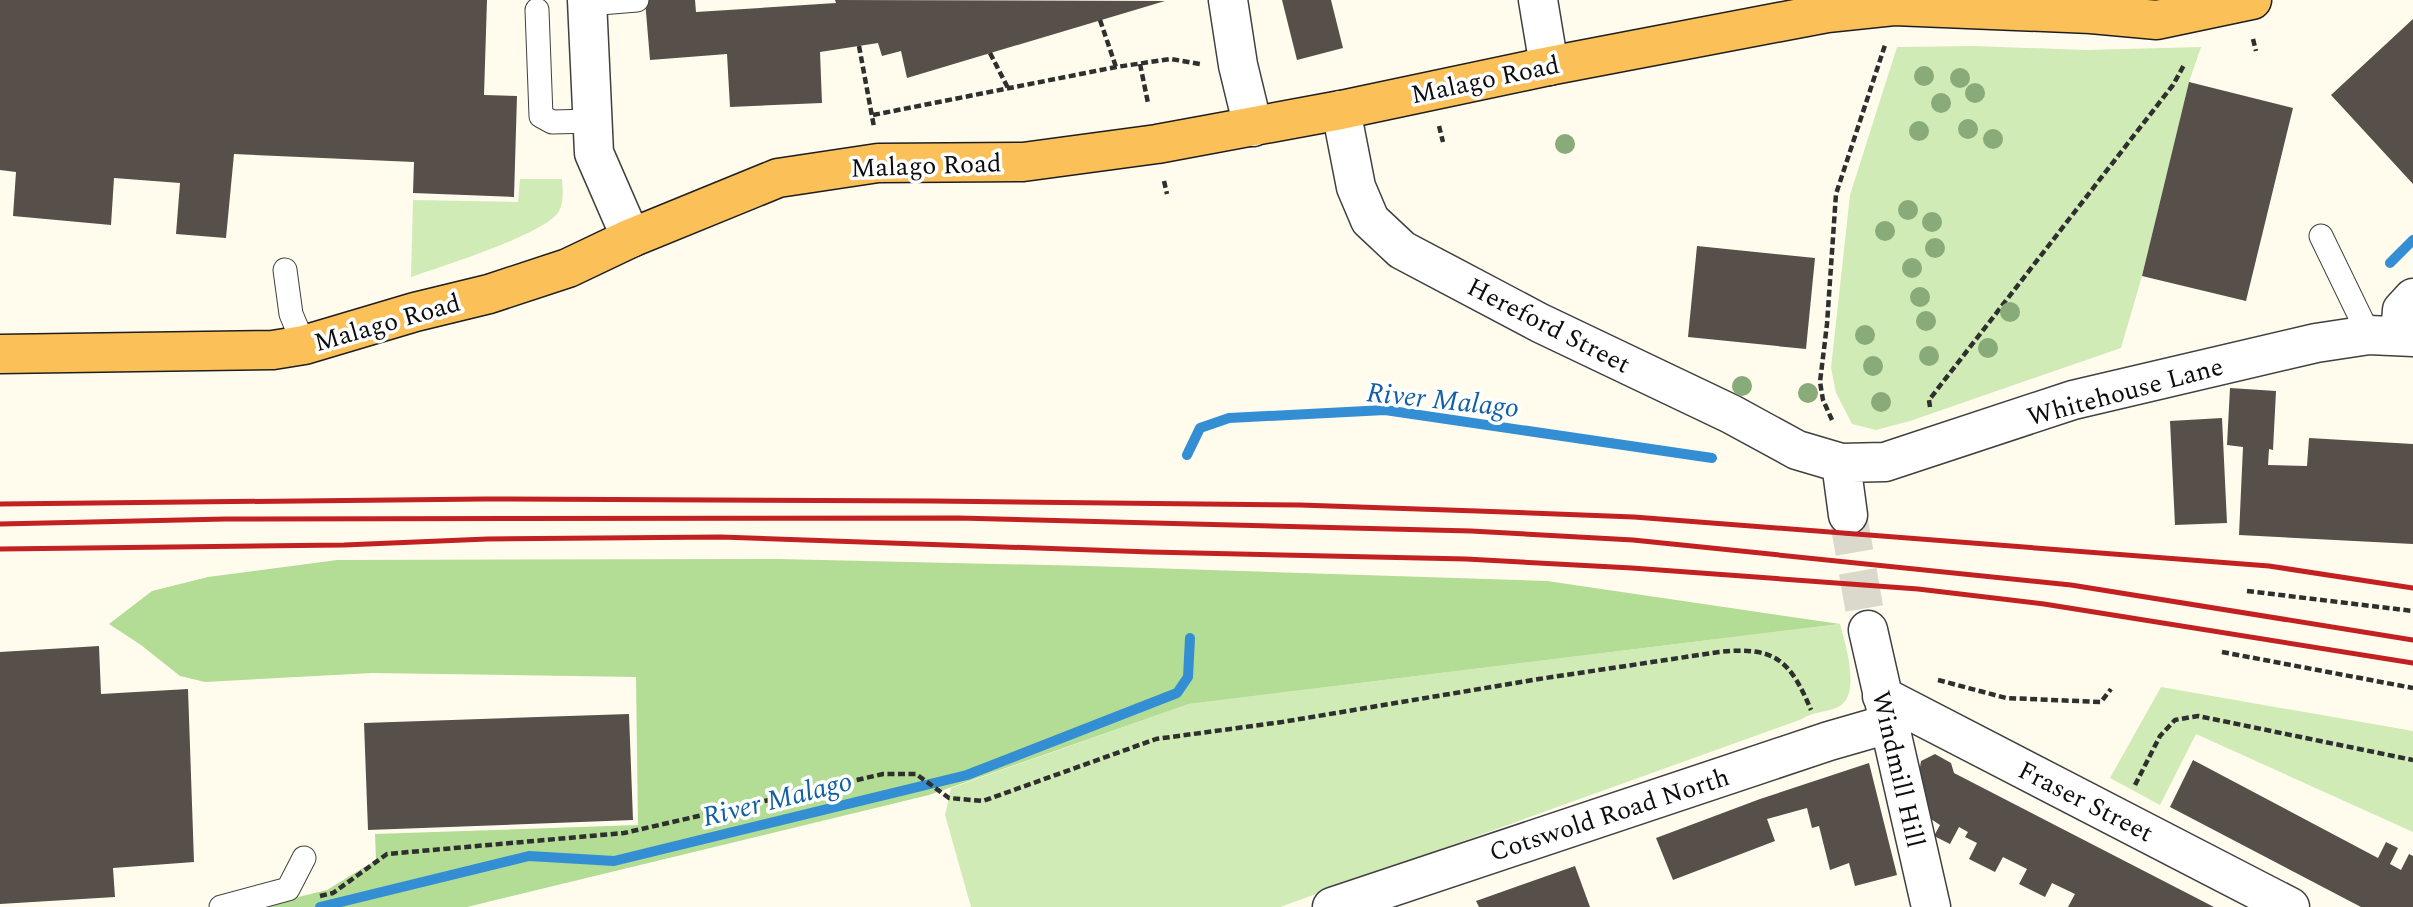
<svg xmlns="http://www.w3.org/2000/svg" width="2413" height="907" font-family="Spectral,serif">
  <rect width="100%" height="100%" fill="#fffcee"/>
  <!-- green -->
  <path fill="#d0ebb6" d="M1974,46L2086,50L2201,47L2189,82L2142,276L2121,348L1910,421L1876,430L1852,424L1836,393L1831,368L1850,195L1897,47Z
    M520,179H562C563,190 564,202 559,211C547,234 439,267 411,277L413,200L518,202Z
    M1840,624C1845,643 1862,696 1838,707C1826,713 1814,711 1802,719L1280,907H971L945,815L951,788L1189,704Z
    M2161,687L2413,731V832L2196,734L2160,805L2110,778Z"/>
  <!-- forest -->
  <path fill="#b3dc94" d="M778,559L1088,566L1547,581L1840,624L1189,704L929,795L467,907H257L327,890L376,860L375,834L638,825L636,677L372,673L205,682L180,676L141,645L109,624L152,591L208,577L337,560Z"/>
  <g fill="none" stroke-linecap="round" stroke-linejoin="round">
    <!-- stream -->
    <path stroke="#348ed3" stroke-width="10" d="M2390,263L2413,240
      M1187,455L1200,428L1229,418L1385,410L1712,458
      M320,907L529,856L614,861L967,775L1177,693L1188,677L1190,638"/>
  </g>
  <!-- building -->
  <path fill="#574f49" d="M0,0H487L484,95L517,96L514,197L413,193L414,162L234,154L226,238L176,234L180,183L114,178L111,225L13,216L16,172L0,170Z
    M645,0H695L696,12L836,3L835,0L1165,1L907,78L901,51L882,56L878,43L820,52L822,103L730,107L727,54L650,60Z
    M1282,0H1331L1343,48L1297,60Z
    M2413,19V184L2331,95Z
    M2189,82L2293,108L2246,301L2142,276Z
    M1697,246L1815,258L1806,349L1688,337Z
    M2230,388L2276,391L2273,450L2269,449L2268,465L2307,466L2309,438L2413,444V544L2239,535L2243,447L2227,445Z
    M2222,418L2227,523L2175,525L2170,421Z
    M99,646L101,694L188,689L194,862L113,868L115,897L0,904V652Z
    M629,714L633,820L368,830L364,723Z
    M1935,754L1951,763L1954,773L2214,907H2068L2075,894L2052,883L2045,897L2019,884L2027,869L2003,857L1995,872L1969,859L1977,843L1965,837L1968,832L1959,827L1950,844L1934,836L1940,825L1931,819L1918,780L1921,761Z
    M2193,760L2378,858L2386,842L2398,848L2390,864L2401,870L2409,854L2413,856V907H2361L2170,807Z
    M1869,763L1897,875L1855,886L1849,863L1830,870L1819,826L1812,828L1807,808L1767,819L1775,841L1673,880L1656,838L1760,799Z
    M1575,866L1590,907H1479L1476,901Z"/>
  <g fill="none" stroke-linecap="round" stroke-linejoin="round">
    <!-- minor-tunnel -->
    <path stroke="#dbd8cc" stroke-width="38" stroke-dasharray="38 19" stroke-linecap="butt" d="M1848,515L1868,630"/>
    <!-- service casing -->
    <g stroke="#404040" stroke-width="25">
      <path id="service" d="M588,4L637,0
        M537,10L541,116L552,122L593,121
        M2321,236L2369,335
        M285,270L291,314L304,345
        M221,907L288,889L304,858"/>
    </g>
    <!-- minor casing -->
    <g stroke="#404040" stroke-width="41">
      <path id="minor" d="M587,0L594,153L631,238
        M1228,0L1238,65L1253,127
        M1538,0L1549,66
        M1341,110L1356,187L1370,220L1402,250L1540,323L1731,414L1797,450L1841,463L1885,462L2073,400L2316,343L2369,335L2413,337
        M2400,336L2402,310L2413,298
        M1841,463L1848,515
        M1868,630L1931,907
        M1882,696L2290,907
        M1332,907L1829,741L1888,724"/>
    </g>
    <!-- trunk casing -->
    <g stroke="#1e1e1e" stroke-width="41">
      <path id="trunk" d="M0,354L273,350L304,345L415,312L489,294L568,268L631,238L778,178L878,163L1023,162L1157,144L1341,110L1549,66L1827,13L1894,6L2091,14L2157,20L2252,0"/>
    </g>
    <!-- path -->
    <path stroke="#2f2f2f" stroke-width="4.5" stroke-dasharray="7 3.5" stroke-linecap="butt" d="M1100,20L1116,67
      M2253,39L2256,51
      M859,46L874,127
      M990,53L1008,88
      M1140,64L1148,103
      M873,115L1116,67L1171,59L1200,64
      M1439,126L1443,142
      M1164,181L1167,194
      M1930,407L1929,400L2173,85L2184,65
      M1832,420L1823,400L1820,382L1827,324L1836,194L1885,45
      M2247,591L2413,611
      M2222,652L2413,688
      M1938,680L2006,698L2101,702L2111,689
      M2135,785L2160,736L2175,720L2198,716L2413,760
      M320,896L333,893L387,854L624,833L883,774H916L949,798L983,801L1156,739L1282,722L1539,679L1719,652C1775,646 1790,660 1811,710"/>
    <!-- service -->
    <use href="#service" stroke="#fff" stroke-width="23"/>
    <!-- minor -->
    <use href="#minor" stroke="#fff" stroke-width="38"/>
    <!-- trunk -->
    <use href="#trunk" stroke="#fcc058" stroke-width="38"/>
    <!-- rail -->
    <path stroke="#c32022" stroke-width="5" d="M0,504L484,499L932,501L1300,505L1477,511L1634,517L2269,566L2413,588
      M0,524L226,519L958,518L1471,531L1633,540L2071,585L2413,640
      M0,549L344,545L487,539L721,537L1150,552L1466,559L1632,568L1918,589L2044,604L2413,663"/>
  </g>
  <!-- trees -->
  <g fill="#89ab7a">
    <circle cx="1924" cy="76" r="10"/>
    <circle cx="1960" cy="78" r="10"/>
    <circle cx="1975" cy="93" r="10"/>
    <circle cx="1941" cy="103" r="10"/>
    <circle cx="1968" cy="129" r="10"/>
    <circle cx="1919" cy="131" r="10"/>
    <circle cx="1993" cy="139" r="10"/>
    <circle cx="1565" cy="144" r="10"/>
    <circle cx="1908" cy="210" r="10"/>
    <circle cx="1932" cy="222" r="10"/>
    <circle cx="1885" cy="231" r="10"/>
    <circle cx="1935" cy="248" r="10"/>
    <circle cx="1912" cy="268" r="10"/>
    <circle cx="1920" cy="297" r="10"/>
    <circle cx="2010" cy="312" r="10"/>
    <circle cx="1926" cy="321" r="10"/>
    <circle cx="1865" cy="335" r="10"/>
    <circle cx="1988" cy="348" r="10"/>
    <circle cx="1929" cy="356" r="10"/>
    <circle cx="1873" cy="366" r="10"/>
    <circle cx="1742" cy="386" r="10"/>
    <circle cx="1808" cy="393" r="10"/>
    <circle cx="1881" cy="402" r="10"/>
  </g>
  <g text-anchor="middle" stroke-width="7" stroke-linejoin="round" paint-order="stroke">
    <!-- street labels -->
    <g font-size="26" fill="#0d0d0d" stroke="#fff">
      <text transform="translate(1485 79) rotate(-12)" y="9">Malago Road</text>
      <text transform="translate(926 165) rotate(-2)" y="9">Malago Road</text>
      <text transform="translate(387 322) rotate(-16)" y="9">Malago Road</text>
      <text transform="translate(1549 325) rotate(27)" y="9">Hereford Street</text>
      <text transform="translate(2125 391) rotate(-15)" y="9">Whitehouse Lane</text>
      <text transform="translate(1899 769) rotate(77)" y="9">Windmill Hill</text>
      <text transform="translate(2086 801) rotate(27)" y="9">Fraser Street</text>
      <text transform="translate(1609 814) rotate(-18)" y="9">Cotswold Road North</text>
    </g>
    <!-- water labels -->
    <g font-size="28" font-style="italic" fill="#115fa4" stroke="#fff">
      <text transform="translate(1443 399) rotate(6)" y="10">River Malago</text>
      <text transform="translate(777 798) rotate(-14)" y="10">River Malago</text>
    </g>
  </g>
</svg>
